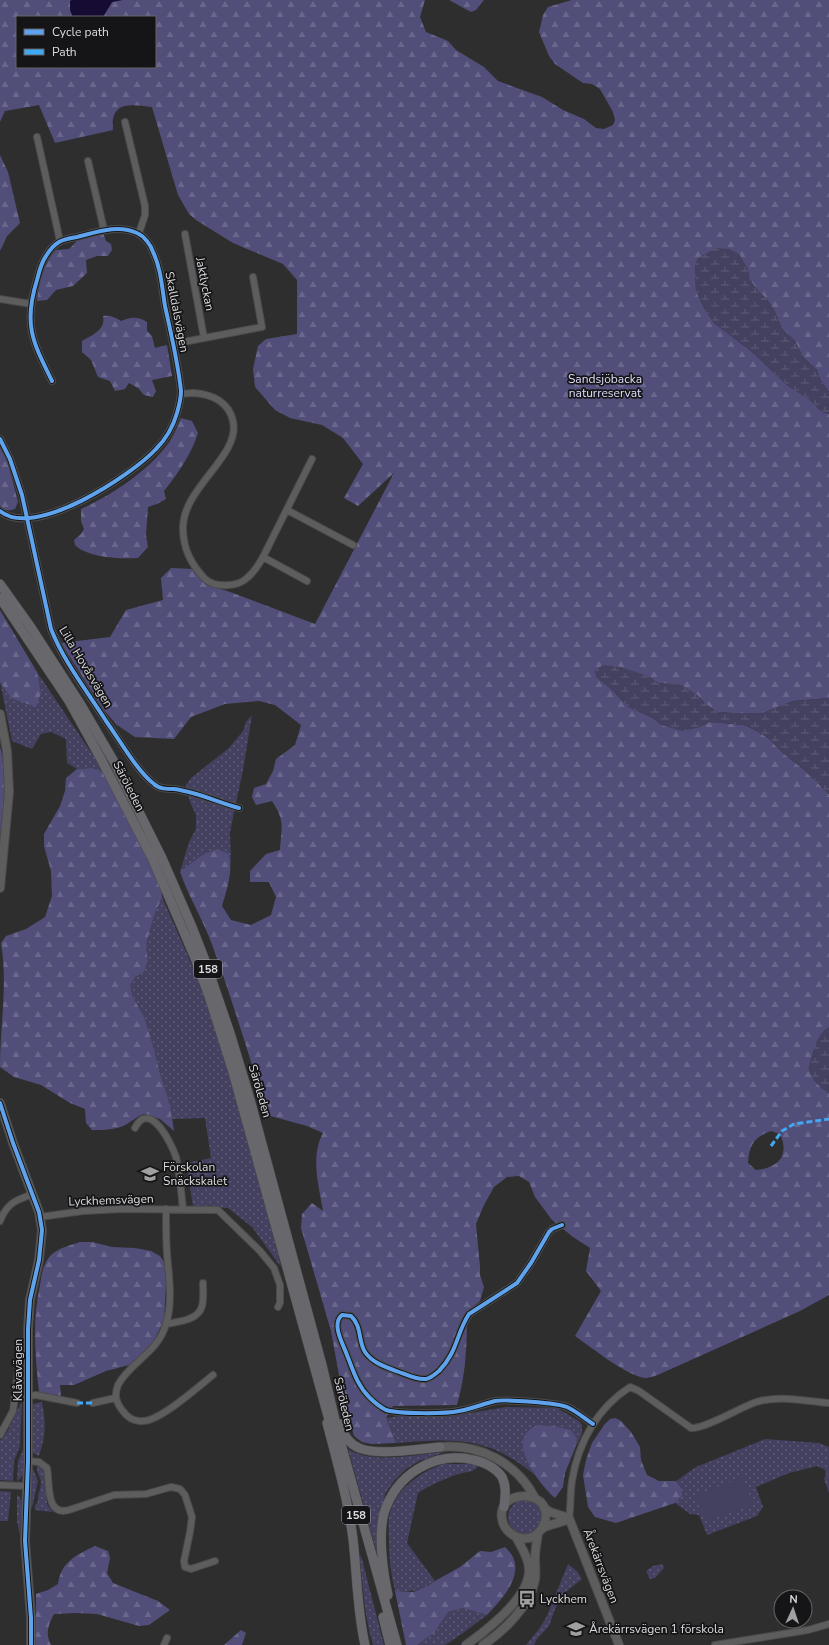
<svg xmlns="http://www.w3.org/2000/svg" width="829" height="1645" font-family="'Nunito Sans',sans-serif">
  <defs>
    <pattern id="grass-dots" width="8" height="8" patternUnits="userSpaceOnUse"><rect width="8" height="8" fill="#434060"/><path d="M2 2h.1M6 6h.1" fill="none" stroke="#5e5b76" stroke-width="1.8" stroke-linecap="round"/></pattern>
    <pattern id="forest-firs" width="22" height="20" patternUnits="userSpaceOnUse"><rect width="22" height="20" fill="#524e7a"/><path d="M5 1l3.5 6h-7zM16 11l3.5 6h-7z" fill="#6a678c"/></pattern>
    <pattern id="wetland-marsh" width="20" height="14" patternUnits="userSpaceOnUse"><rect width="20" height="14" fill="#434060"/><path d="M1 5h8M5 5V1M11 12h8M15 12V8" fill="none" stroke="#5e5b76"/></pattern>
  </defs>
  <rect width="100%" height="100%" fill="#2e2e2e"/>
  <!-- grass -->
  <path fill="url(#grass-dots)" d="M37,672L105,773L92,768L77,769L67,763L66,739L51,732L41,734L32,749L12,741L0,682L11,698L41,693Z
    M252,715L243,770L230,832L231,864L229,854L180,872L189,842L196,829V815L190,802L186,785L191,778L229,748L243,731L246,722Z
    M162,897L203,990L250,1138L281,1267L252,1227L228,1208L193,1206L186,1163L211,1158L205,1118L172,1119L170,1105L159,1070L154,1049L145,1019L133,997L130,986L135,977L144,972L148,961L146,945L154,916Z
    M22,1401L20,1446L14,1461L13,1481L0,1480V1441L7,1432Z
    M42,1402C46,1423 46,1436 39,1456L31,1452L32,1404Z
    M506,1407L557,1408L579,1421L582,1425V1433L574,1451L577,1439C557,1428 550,1420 528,1430L526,1459L535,1475C486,1435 455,1439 396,1443L386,1418L400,1416L447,1417Z
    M765,1439L819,1443L829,1447V1493L824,1479L826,1474L825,1470L817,1466L789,1473L756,1487L763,1507L757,1516L707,1535L699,1515L690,1514L675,1503L682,1496V1489L676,1481L696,1467Z
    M24,1448C24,1458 28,1475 17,1481L18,1461Z
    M348,1449C372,1465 417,1454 445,1452L419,1461L406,1469L394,1481L385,1494L377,1553Z
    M443,1464H471L478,1467C469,1474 468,1471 458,1474C444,1479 430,1485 418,1493L407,1543L435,1581C422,1591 410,1592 395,1591C391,1575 389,1559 389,1542C389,1534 388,1526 389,1518C393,1490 419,1473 443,1464Z
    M39,1465L45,1470L47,1504L53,1512H52L35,1510V1505L38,1502C37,1495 41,1489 41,1482C40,1476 36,1472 37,1466Z
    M32,1469H33L38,1481L33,1503L32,1507L29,1508L31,1502Z
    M0,1491L11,1492L8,1521H0Z
    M17,1495L20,1497L22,1505L20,1536L17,1521Z
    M508 1517a17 17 0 1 1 34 0a17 17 0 1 1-34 0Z
    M359,1553L362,1559L384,1645H373C364,1615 363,1584 359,1553Z
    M568,1564L577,1571L582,1579L563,1594L555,1609L549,1626L537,1639L534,1645H526L539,1629L547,1616Z
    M662,1564L664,1568L655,1578L650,1579L646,1571L653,1566Z
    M463,1608L487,1615L463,1633L445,1645H417L434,1633L448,1612Z"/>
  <!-- forest -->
  <path fill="url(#forest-firs)" fill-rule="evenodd" d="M0,0H72L70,1V10L73,17H17V67H155V17H103L112,2L122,0H425L420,17L426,32L448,41L456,50L484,67L498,81L542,97L563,110L584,119L596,128L604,129L613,125L615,120L613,112L600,89L592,84L583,83L555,64L549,56L539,32L543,15L548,7L572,0H829V392L820,379L817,370L803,357L795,341L783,330L773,308L766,298L759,292L749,279L748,269L698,258L695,267L696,291L705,310L714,323L751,351L788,386L809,399L822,412L829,414V698L793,701L763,713H733L717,712L706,704L697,695L681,685L658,683L648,676L614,692L627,706L653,718L661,725L697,728L710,722L744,725L755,730L768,738L784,754L803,769L829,794V1027C810,1041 814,1059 814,1080L823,1089L829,1093V1295L800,1311L662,1373C658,1375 652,1377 647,1378C629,1378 591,1347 575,1336L601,1291L586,1271L590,1248L573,1237L552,1220L535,1197L529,1182L519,1176L507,1177L494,1187L484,1205L476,1224L480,1267V1275L484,1287L480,1301L467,1312C467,1344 466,1374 457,1405L393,1406L386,1418L396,1443L371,1444L362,1442L354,1436L343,1397L331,1331L301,1228L302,1214L312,1203L323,1211C319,1186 310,1157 323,1133L307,1126L267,1115C250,1058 233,1002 213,947C204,921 189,898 180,872L201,856L217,849L229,854C233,873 227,889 222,906L231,920L251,925L271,915L276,897L269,882H250V871L266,854L280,850C281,828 286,822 272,801L256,805L252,797L254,788L266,784L273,771L276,759L295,745L301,725L275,705L259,701L225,704L191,717L174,739L135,737L117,725L103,709L61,643L110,637L126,610L163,600L161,578L171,568L194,569L206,584L233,593L315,624L394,473L358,506L344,498L363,464L343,438L322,425L290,418L275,410L255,387L253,369L258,346L266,339L297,334V280L283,264L233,243L196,220L189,214L178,195L152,107C130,104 110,101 113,130L55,143L39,105L5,111L0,122ZM771,1131L780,1134C790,1156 778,1168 756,1170L748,1163C749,1145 754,1137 771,1131Z
    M449,0H484L476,10L471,12Z
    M0,155L8,172L20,223L7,236L0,251Z
    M103,233L106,241L111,244L112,250L108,256H97L86,260L87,273L73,286L56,290L47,300L37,301C39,283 43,264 56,250L69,249L78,240Z
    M103,316C110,315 115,317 121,321C130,317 138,316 147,322V331L152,336L155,348L167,345L172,376L152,380L156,391L153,397L144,395L138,388L129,383L125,389L115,391L110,381L98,377L91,360L82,352V341C92,335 106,330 103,316Z
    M181,418L192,421L198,433C192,453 177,475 164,491L166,499L157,504L148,507L146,535L148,547L138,558C120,559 88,558 75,545L74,540L81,534L84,529L81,521V509C110,496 148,471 167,445C173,438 177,427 181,418Z
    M0,448L7,460L18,502L15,509C8,511 5,511 0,506Z
    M0,610L37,672L41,693L36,707L11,698L0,682Z
    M0,747C9,775 4,808 0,837Z
    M92,768L105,773L161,887L162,897L154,916L146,945L148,961L144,972L135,977L130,986L133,997L145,1019L154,1049L159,1070L170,1105L174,1131L160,1119L144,1114C138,1116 133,1120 127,1124C117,1130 103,1130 92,1130L86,1123L85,1109L70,1103L41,1085L14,1077L0,1067C0,1026 8,984 1,943L6,936L26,929L45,917L52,896L51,871L44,846V834L60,806L65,791L66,778L77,769Z
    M80,1242H92L112,1247L135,1248L151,1251L160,1256L167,1267L164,1320L152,1345L137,1363L106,1371L74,1385H60L61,1398L47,1396L39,1392C35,1354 32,1322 40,1285C42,1273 43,1263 52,1254C59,1248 71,1245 80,1242Z
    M615,1418L621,1421L631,1432L640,1447L641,1460L647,1475L659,1481H676L682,1489V1496L675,1503L616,1523L595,1517L588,1507L583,1475L586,1460L592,1443L604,1425L610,1419Z
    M539,1425L552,1426L571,1430L577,1439L574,1451L565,1473L563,1487L555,1498C541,1486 511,1448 528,1431C530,1428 536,1426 539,1425Z
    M95,1546L108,1551L110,1558L107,1573L113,1583L158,1601L170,1610L149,1625L139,1626L97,1614L77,1613L54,1614C48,1625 45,1634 51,1645H36V1594L48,1590L58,1584C61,1562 76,1555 95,1546Z
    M505,1547C530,1569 504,1597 487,1615L463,1608L448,1612L434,1633L417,1645H406L395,1591L413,1592L428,1586L435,1581L460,1567L480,1551L491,1552Z
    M241,1630L246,1633L242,1645H224Z"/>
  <!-- wetland -->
  <path fill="url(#wetland-marsh)" d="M716,248L731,249L740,255L748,269L749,279L759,292L766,298L773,308L783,330L795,341L803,357L817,370L820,379L829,392V414L822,412L809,399L788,386L751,351L714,323L705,310L696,291L695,267L698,258Z
    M603,665L621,667L648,676L658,683L681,685L697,695L706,704L717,712L733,713H763L793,701L829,698V794L803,769L784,754L768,738L755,730L744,725L710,722L697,728L682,731L661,725L653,718L627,706L614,692L597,678L594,671Z
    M829,1027V1093C819,1088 813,1079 808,1069C813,1053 815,1038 829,1027Z"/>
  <!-- pitch -->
  <path fill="#434060" d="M743,1477L753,1504L706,1521L696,1495Z"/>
  <!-- water -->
  <path fill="#150b33" d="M72,0H122L112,2L103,17H73L70,10V1Z"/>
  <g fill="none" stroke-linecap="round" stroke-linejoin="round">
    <!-- street casing -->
    <g stroke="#4a4a4b" stroke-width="8">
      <path id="street" d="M125,122L145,206V215L139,233
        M37,137L60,241
        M88,161L104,230
        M185,234L204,338
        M0,299L31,304
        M173,344L262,327L253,277
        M181,393C185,394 189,393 193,393C212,394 229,402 233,421C241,456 183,487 183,528C183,549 191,564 205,579C215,588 238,587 247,578C259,568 266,551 273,537C286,511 299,485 312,459
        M0,439L10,459L22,495L51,629C64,662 87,691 106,721C119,739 137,771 154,784C159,789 167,789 174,789C197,792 217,802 239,808
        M287,510L353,545
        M0,511C34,540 132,475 156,449C166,439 173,427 177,413C179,406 181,398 181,391C178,362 171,334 165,306C162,288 161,268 153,252C151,245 144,236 137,233C118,224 97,232 77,237C72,238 64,239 59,242C54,245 49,251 46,256C41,263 39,272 37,280C23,325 33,342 52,381
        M263,557L307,581
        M135,1128C149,1099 171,1142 176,1157C180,1173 181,1192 183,1209
        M166,1209C166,1224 166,1239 167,1254C169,1277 173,1302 166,1324C158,1353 130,1362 118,1385C114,1395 116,1402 122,1410C127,1417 134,1422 143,1421C160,1421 198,1387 213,1375
        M40,1217L83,1211L122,1209L218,1210L260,1251L274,1268L280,1285V1303L278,1307
        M0,1221C7,1203 16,1200 33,1194
        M562,1225L552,1229L549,1232L531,1263L517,1283L469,1314C456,1334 458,1351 439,1371C435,1374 431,1378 426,1379C417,1380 407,1375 399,1372C388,1368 372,1363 365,1352C358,1341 362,1326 351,1316L342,1315C331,1324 343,1344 347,1355C353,1370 357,1385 369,1397C374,1402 380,1407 386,1410C400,1414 445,1414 459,1411C471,1409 483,1404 495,1401C504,1399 558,1403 567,1407C576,1411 584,1418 593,1424
        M166,1324C178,1322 199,1320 202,1306C204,1299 203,1291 203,1283
        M28,1396L36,1395L77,1403
        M93,1403L115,1398
        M0,1435L13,1411L18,1372
        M28,1461L39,1462L47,1468C50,1482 45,1517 69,1510L114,1495L146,1494L171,1487L180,1489L185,1495L192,1517L190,1532L184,1561L185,1567L191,1569L215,1561
        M0,1485L27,1486
        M569,1518C571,1506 570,1493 572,1481C578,1443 597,1408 630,1387L639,1391L691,1428C705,1429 739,1408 756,1402C779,1395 805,1401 829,1403
        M164,1645L167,1638
        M715,1645L808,1630L829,1624"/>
    </g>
    <!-- secondary casing -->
    <g stroke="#4a4a4b" stroke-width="10">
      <path id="secondary" d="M0,714L7,751L9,792L0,888
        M0,1103L13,1143L39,1212L42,1230L39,1260L30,1300L28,1329V1461L25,1541L31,1618V1645
        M440,1447C479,1443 517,1463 535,1498
        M544,1508L550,1512L569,1518L619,1645
        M542,1528C563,1488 491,1485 503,1523C508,1536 523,1542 534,1536C538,1534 540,1530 543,1528C552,1523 561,1524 569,1518
        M466,1645C487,1630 531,1597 529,1568C528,1556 521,1547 516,1537
        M483,1645C504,1631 530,1606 535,1580C536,1573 535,1566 535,1558C535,1550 537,1542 538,1533"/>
    </g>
    <!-- primary casing -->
    <g stroke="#4a4a4b" stroke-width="10">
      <path id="primary" d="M0,584L30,626L81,705L113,760L162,858L192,927L206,963L230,1033L249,1096L322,1365L338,1433L397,1645
        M0,598L69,701L101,759L153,860L195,958L209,996L233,1072L331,1427
        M327,1423C337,1461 348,1500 353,1539C357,1574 357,1610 365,1645
        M340,1424C343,1434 349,1444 359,1448C377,1456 420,1449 440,1447
        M388,1595C383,1572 378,1536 384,1513C396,1475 434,1450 474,1460C484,1462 496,1468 502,1477C507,1487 505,1497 504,1507
        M383,1617L390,1645"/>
    </g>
    <!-- street -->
    <use href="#street" stroke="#5d5d5e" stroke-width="6"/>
    <!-- secondary -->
    <use href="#secondary" stroke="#5d5d5e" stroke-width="8"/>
    <!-- primary -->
    <use href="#primary" stroke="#68676c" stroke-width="9"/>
    <!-- quiet -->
    <path stroke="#3fa9f5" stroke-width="3" stroke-dasharray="6 3" stroke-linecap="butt" d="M771,1146L782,1131L794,1124L829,1119
      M77,1403H93"/>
    <!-- cycleway casing -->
    <g stroke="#151517" stroke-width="6">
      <path id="cycleway" d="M0,439L10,459L22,495L51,629C64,662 87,691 106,721C119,739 137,771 154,784C159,789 167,789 174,789C197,792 217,802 239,808
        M0,511C34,540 132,475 156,449C166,439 173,427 177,413C179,406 181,398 181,391C178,362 171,334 165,306C162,288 161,268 153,252C151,245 144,236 137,233C118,224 97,232 77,237C72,238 64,239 59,242C54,245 49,251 46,256C41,263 39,272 37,280C23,325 33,342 52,381
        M0,1103L13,1143L39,1212L42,1230L39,1260L30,1300L28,1329V1461L25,1541L31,1618V1645
        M562,1225L552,1229L549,1232L531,1263L517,1283L469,1314C456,1334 458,1351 439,1371C435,1374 431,1378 426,1379C417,1380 407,1375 399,1372C388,1368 372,1363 365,1352C358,1341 362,1326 351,1316L342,1315C331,1324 343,1344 347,1355C353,1370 357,1385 369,1397C374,1402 380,1407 386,1410C400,1414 445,1414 459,1411C471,1409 483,1404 495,1401C504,1399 558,1403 567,1407C576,1411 584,1418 593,1424"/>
    </g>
    <!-- cycleway -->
    <use href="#cycleway" stroke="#60a3ed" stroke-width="4"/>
  </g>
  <!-- icons -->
  <defs>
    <g id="school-bare" transform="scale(1.38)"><path d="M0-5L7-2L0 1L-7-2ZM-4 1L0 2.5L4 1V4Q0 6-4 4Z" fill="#a0a0a1" stroke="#151517" stroke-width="2.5" paint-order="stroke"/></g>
    <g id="bus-bare" transform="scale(1.38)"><path d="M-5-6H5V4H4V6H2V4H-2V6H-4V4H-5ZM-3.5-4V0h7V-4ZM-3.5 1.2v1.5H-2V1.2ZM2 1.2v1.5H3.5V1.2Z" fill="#a0a0a1" stroke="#151517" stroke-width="2.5" paint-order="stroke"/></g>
  </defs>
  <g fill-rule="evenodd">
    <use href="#school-bare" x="150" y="1174"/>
    <use href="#bus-bare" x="527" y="1599"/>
    <use href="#school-bare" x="576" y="1629"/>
  </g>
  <g text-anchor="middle" stroke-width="3.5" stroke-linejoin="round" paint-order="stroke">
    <!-- shield labels -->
    <g fill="#151517" stroke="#a1a1a3" stroke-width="1">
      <rect x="194" y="960" width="28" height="18" rx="3"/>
      <rect x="342" y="1506" width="28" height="18" rx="3"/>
    </g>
    <g font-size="11" font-weight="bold" fill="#dddddf">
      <text x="208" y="973">158</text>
      <text x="356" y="1519">158</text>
    </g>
    <!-- street labels -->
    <g font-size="12" fill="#dddddf" stroke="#151517">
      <text transform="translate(205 284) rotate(79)" y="4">Jaktlyckan</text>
      <text transform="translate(177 312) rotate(79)" y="4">Skalldalsvägen</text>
      <text transform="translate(86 667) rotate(59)" y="4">Lilla Hovåsvägen</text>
      <text transform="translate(129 786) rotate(63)" y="4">Säröleden</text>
      <text transform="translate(260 1091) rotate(74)" y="4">Säröleden</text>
      <text transform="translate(111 1200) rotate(-2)" y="4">Lyckhemsvägen</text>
      <text transform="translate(18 1370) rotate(-90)" y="4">Klåvavägen</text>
      <text transform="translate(344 1404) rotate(77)" y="4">Säröleden</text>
      <text transform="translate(601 1566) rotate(69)" y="4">Årekärrsvägen</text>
    </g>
    <!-- park labels -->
    <g font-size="12" fill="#dfdefe" stroke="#151517">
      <text x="605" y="383">Sandsjöbacka<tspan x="605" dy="14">naturreservat</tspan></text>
    </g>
    <!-- poi labels -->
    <g font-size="12" fill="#dddddf" stroke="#151517" text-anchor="start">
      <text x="163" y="1171">Förskolan<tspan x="163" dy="14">Snäckskalet</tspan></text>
      <text x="540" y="1603">Lyckhem</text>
      <text x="589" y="1633">Årekärrsvägen 1 förskola</text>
    </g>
  </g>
  <!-- legend -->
  <rect x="16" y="16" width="140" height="52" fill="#151517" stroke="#656567"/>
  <rect x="24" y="29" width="20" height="6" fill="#60a3ed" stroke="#656567"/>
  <text x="52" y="36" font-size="12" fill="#dddddf">Cycle path</text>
  <rect x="24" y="49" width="20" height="6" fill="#3fa9f5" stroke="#656567"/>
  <text x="52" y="56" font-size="12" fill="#dddddf">Path</text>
  <!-- north arrow -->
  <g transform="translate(793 1609) rotate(3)"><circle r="19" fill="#151517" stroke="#656567"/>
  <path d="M0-3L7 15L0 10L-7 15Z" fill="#a0a0a1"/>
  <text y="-6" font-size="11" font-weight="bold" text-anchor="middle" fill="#dddddf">N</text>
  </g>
</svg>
